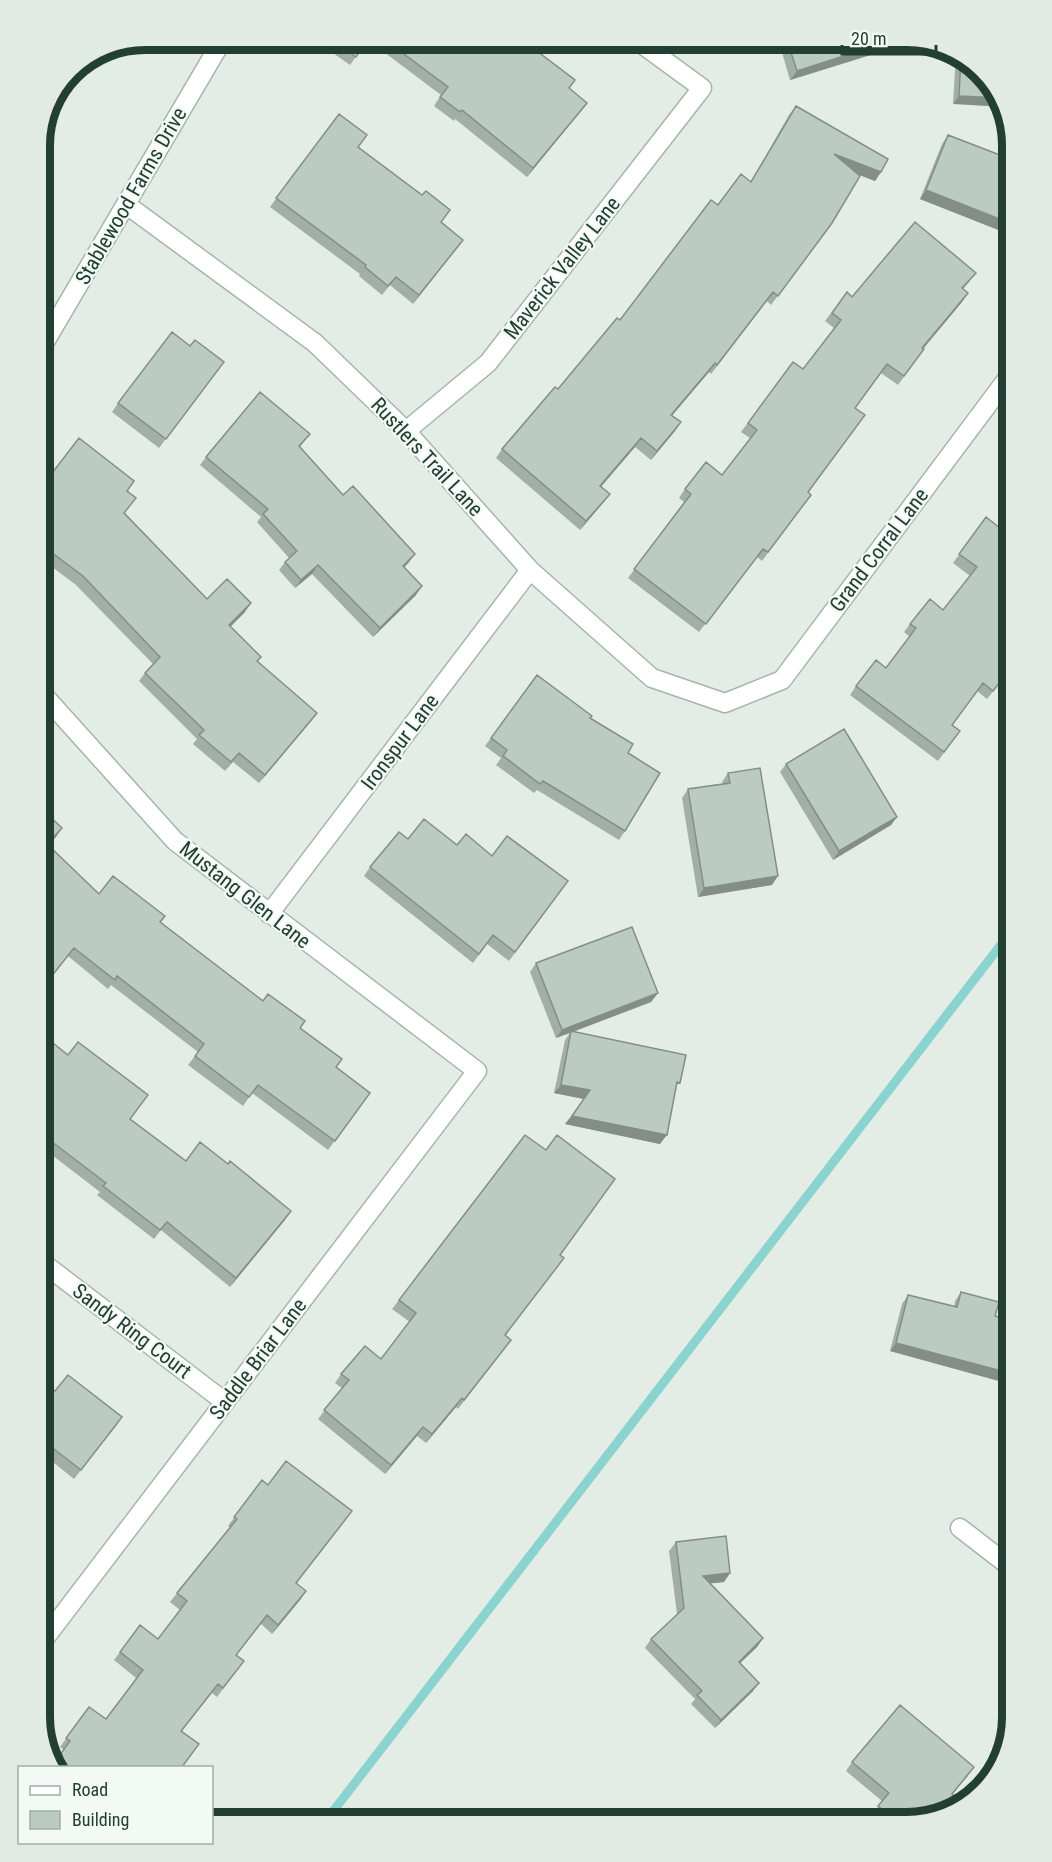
<svg xmlns="http://www.w3.org/2000/svg" width="1052" height="1862" font-family="'Roboto Condensed',sans-serif">
  <rect width="100%" height="100%" fill="#e3ede6"/>
  <g fill="none" stroke-linecap="round" stroke-linejoin="round">
    <!-- stream -->
    <path stroke="#8ad3ce" stroke-width="9" d="M324,1823L1013,929"/>
    <!-- minor casing -->
    <g stroke="#a5b5ac" stroke-width="21">
      <path id="minor" d="M127,205L315,343L406,431L530,570L652,678L725,703L782,680L1013,371
        M406,431L488,363L702,88L635,39
        M269,914L530,570
        M39,1260L225,1402
        M960,1528L1013,1569
        M39,1646L477,1071L175,841L39,690"/>
    </g>
    <!-- tertiary casing -->
    <g stroke="#a5b5ac" stroke-width="21">
      <path id="tertiary" d="M39,352L223,39"/>
    </g>
    <!-- minor -->
    <use href="#minor" stroke="#fff" stroke-width="18"/>
    <!-- tertiary -->
    <use href="#tertiary" stroke="#fff" stroke-width="18"/>
  </g>
  <!-- wall -->
  <path fill="#a1afa6" d="M313,39H521L575,80L569,88L587,103L527,177L455,119L454,121L434,106L441,95L368,40L350,65Z
    M787,40L909,43L790,80L781,49Z
    M956,53L966,57L1002,98L953,104Z
    M796,106L881,172L875,181L859,175L826,232L771,305L767,301L711,374L709,372L672,415L681,422L675,431L651,460L635,447L601,486L610,494L603,503L580,530L496,458L502,449L558,389L620,320L718,205L751,182L789,115Z
    M339,114L358,147L441,222L463,240L413,304L390,285L382,295L359,276L360,274L270,207Z
    M948,135L1007,222L1001,231L920,199L942,144Z
    M970,281L963,289L962,302L923,349H924L898,385L881,373L855,408L808,492L811,495L762,561L757,557L699,632L628,578L684,502L679,498L685,489L722,475L750,438L741,432L793,362L803,369L834,328L825,321L847,292L852,297Z
    M217,370L159,448L112,412L118,403Z
    M310,434L300,447L343,495L415,554L409,562L404,568L416,595L373,637L312,574L295,588L279,570L285,562L289,558L257,522L261,517L200,465L206,457Z
    M39,490L127,491L125,513L207,599L245,612L230,627L258,662L317,713L311,721L259,783L233,762L225,771L193,744L197,739L139,681L145,673L153,664L76,585L39,557Z
    M986,517L1013,651V667L987,699L977,691L952,725L960,731L938,761L850,695L856,686L886,668L910,637L904,632L910,624L943,610L970,576L953,563Z
    M537,675L590,718L628,753L625,831L619,840L537,790L534,793L496,765L501,758L485,746Z
    M786,764L897,817L891,825L833,860L780,772Z
    M728,773L772,885L698,897L682,798L688,789L723,784L722,782Z
    M39,806L56,837L48,845L99,894L161,922L263,1001L300,1028L336,1067L370,1093L328,1150L252,1093L243,1106L188,1065L198,1052L111,985L108,989L68,956Z
    M408,839L457,845L568,881L509,961L487,944L473,963L364,876L370,867Z
    M536,963L658,993L651,1002L573,1032L676,1090L660,1144L565,1124L584,1099L554,1093L565,1040L570,1033L556,1038L530,972Z
    M39,1032L130,1119L186,1161L228,1164L291,1211L230,1287L161,1230L154,1239L97,1195L100,1192L39,1145Z
    M560,1255L506,1335L505,1348L458,1409L456,1407L426,1443L417,1436L385,1474L318,1419L342,1388L335,1383L341,1374L381,1359L410,1322L392,1309L399,1300Z
    M961,1292L995,1316L1013,1321V1380L1010,1384L890,1351L902,1304L908,1295L954,1307L955,1301Z
    M55,1391L122,1417L74,1479L43,1454Z
    M262,1480L297,1584L306,1591L300,1600L272,1634L261,1624L236,1655L244,1661L217,1697L212,1693L182,1731L64,1750L60,1747L89,1707L106,1719L136,1678L114,1660L120,1652L158,1639L180,1610L170,1602L230,1527L228,1526Z
    M676,1542L730,1573L724,1582L710,1583L763,1638L757,1647L740,1663L753,1691L715,1728L691,1704L695,1699L645,1648L651,1639L677,1614L669,1551Z
    M852,1762L968,1776L952,1794L907,1823H881L872,1815L882,1801L846,1771Z"/>
  <!-- shaded-wall -->
  <path fill="#838e87" d="M897,39H911L909,43L790,80L797,71Z
    M959,96L1002,98L1004,107L953,104Z
    M587,103L581,111L527,177L533,168Z
    M834,154L881,172L875,181L827,162Z
    M926,190L1007,222L1001,231L920,199Z
    M463,240L457,248L413,304L419,295Z
    M968,293L962,302L916,357L922,348Z
    M715,363L709,372L665,424L671,415Z
    M681,422L675,431L651,460L657,451Z
    M641,438L635,447L594,495L600,486Z
    M610,494L603,503L580,530L586,521Z
    M415,554L409,562L396,575L403,566Z
    M318,565L312,574L295,588L301,580Z
    M422,586L416,595L373,637L380,628Z
    M251,603L245,612L223,634L229,625Z
    M317,713L311,721L259,783L265,775Z
    M897,817L891,825L833,860L839,851Z
    M62,828L56,837L41,853L47,844Z
    M778,876L772,885L698,897L704,888Z
    M658,993L651,1002L556,1038L562,1030Z
    M561,1085L590,1090L584,1099L554,1093Z
    M572,1116L667,1135L660,1144L565,1124Z
    M291,1211L285,1220L230,1287L236,1278Z
    M896,1343L1013,1374V1380L1010,1384L890,1351Z
    M462,1398L456,1407L426,1443L432,1434Z
    M122,1417L116,1426L74,1479L81,1470Z
    M423,1427L417,1436L385,1474L391,1465Z
    M730,1573L724,1582L697,1585L703,1576Z
    M306,1591L300,1600L272,1634L278,1625Z
    M763,1638L757,1647L733,1670L739,1662Z
    M759,1683L753,1691L715,1728L721,1720Z"/>
  <!-- building -->
  <path fill="#bbcbc1" stroke="#838e87" stroke-width="1.5" d="M331,39H368L356,57Z
    M384,39H521L575,80L569,88L587,103L533,168L462,110L460,112L440,97L448,87Z
    M790,39H897L797,71L787,40Z
    M961,55L966,57L1002,98L959,96Z
    M796,106L888,159L881,172L834,154L860,176L832,223L778,296L773,292L717,365L715,363L671,415L681,422L657,451L641,438L600,486L610,494L586,521L502,449L555,387L558,389L617,318L620,320L711,200L718,205L741,174L751,182Z
    M339,114L367,135L358,147L422,195L426,191L450,210L441,222L463,240L419,295L396,277L388,286L365,267L366,265L276,198Z
    M948,135L1013,160V209L1007,222L926,190Z
    M915,222L976,273L962,288L968,293L922,348L924,349L904,376L887,364L855,408L865,415L808,492L811,495L768,552L763,549L706,624L634,569L691,494L685,489L706,462L722,475L757,430L748,423L793,362L803,369L841,320L832,313L847,292L852,297Z
    M172,332L190,346L195,340L224,362L166,439L118,403Z
    M260,392L310,434L299,446L343,495L353,486L415,554L403,566L422,586L380,628L318,565L301,580L285,562L297,551L263,514L268,509L206,457Z
    M79,438L134,481L127,491L136,498L124,513L207,599L227,579L251,603L229,625L261,657L257,661L317,713L265,775L239,753L231,762L199,735L204,730L145,673L160,657L83,576L39,543V490Z
    M1013,509V649L1012,650L1013,651V666L993,691L983,683L952,725L960,731L944,752L856,686L876,660L886,668L916,628L910,624L930,599L943,610L977,567L959,554L986,517L1000,528Z
    M537,675L592,716L590,718L633,744L628,753L660,773L625,831L543,781L540,784L503,756L507,750L491,738Z
    M844,729L897,817L839,851L786,764Z
    M760,768L778,876L704,888L688,789L730,783L728,773Z
    M39,806L62,828L47,844L99,894L113,876L165,916L160,922L263,1001L268,994L305,1021L300,1028L342,1059L336,1067L370,1093L335,1141L258,1085L249,1097L195,1056L204,1044L117,976L115,980L74,948L39,992Z
    M424,819L457,845L466,834L492,856L507,836L568,881L515,952L493,935L479,954L370,867L399,832L408,839Z
    M632,927L658,993L562,1030L536,963Z
    M571,1031L686,1055L680,1083L677,1082L667,1135L572,1116L590,1090L561,1085Z
    M39,1032L68,1055L78,1042L148,1095L130,1119L186,1161L200,1142L228,1164L230,1161L291,1211L236,1278L167,1222L160,1230L103,1186L106,1183L39,1132Z
    M525,1135L546,1150L557,1135L615,1179L560,1255L564,1258L505,1335L511,1340L464,1400L462,1398L432,1434L423,1427L391,1465L324,1410L349,1380L341,1374L365,1346L381,1359L416,1313L399,1300Z
    M961,1292L999,1302L995,1316L1013,1321V1374L896,1343L908,1295L957,1307Z
    M68,1375L122,1417L81,1470L50,1446L39,1459V1378L55,1391Z
    M286,1461L352,1511L296,1583L306,1591L278,1625L267,1615L236,1655L244,1661L223,1688L218,1684L181,1731L199,1744L182,1767H53L52,1766L70,1741L66,1738L89,1707L106,1719L143,1670L120,1652L140,1625L158,1639L187,1601L177,1593L237,1519L234,1517L262,1480L268,1485Z
    M726,1536L730,1573L703,1576L763,1638L739,1662L759,1683L721,1720L697,1695L702,1691L651,1639L684,1608L676,1542Z
    M900,1705L974,1767L952,1794L963,1804L954,1812L907,1823H898L878,1806L889,1793L852,1762Z"/>
  <g text-anchor="middle" stroke-width="4.5" stroke-linejoin="round" paint-order="stroke">
    <!-- street labels -->
    <g font-size="21" fill="#223f31" stroke="#f3f9f5">
      <text transform="translate(131 196) rotate(-60)" y="7">Stablewood Farms Drive</text>
      <text transform="translate(562 268) rotate(-52)" y="7">Maverick Valley Lane</text>
      <text transform="translate(427 457) rotate(47)" y="7">Rustlers Trail Lane</text>
      <text transform="translate(879 550) rotate(-53)" y="7">Grand Corral Lane</text>
      <text transform="translate(400 742) rotate(-53)" y="7">Ironspur Lane</text>
      <text transform="translate(245 895) rotate(38)" y="7">Mustang Glen Lane</text>
      <text transform="translate(132 1331) rotate(37)" y="7">Sandy Ring Court</text>
      <text transform="translate(258 1359) rotate(-53)" y="7">Saddle Briar Lane</text>
    </g>
  </g>
  <!-- crop -->
  <path d="M0 0H1052V1862H0ZM145 50H907A95 95 0 0 1 1002 145V1717A95 95 0 0 1 907 1812H145A95 95 0 0 1 50 1717V145A95 95 0 0 1 145 50Z" fill="#e2eae5" fill-rule="evenodd"/>
  <path fill="none" stroke="#223f31" stroke-width="8" d="M145 50H907A95 95 0 0 1 1002 145V1717A95 95 0 0 1 907 1812H145A95 95 0 0 1 50 1717V145A95 95 0 0 1 145 50Z"/>
  <!-- legend -->
  <rect x="18" y="1766" width="195" height="78" fill="#f3f9f5" stroke="#9fafa7" stroke-width="1.5"/>
  <rect x="30" y="1786" width="30" height="9" fill="#ffffff" stroke="#9fafa7" stroke-width="1.5"/>
  <text x="72" y="1796" font-size="18" fill="#223f31">Road</text>
  <rect x="30" y="1811" width="30" height="18" fill="#bbcbc1" stroke="#9fafa7" stroke-width="1.5"/>
  <text x="72" y="1826" font-size="18" fill="#223f31">Building</text>
  <!-- scale -->
  <path d="M842 45v9h94v-9" fill="none" stroke="#223f31" stroke-width="3"/>
  <text x="851" y="45" font-size="18" fill="#223f31" stroke="#f3f9f5" stroke-width="4.5" paint-order="stroke">20 m</text>
</svg>
